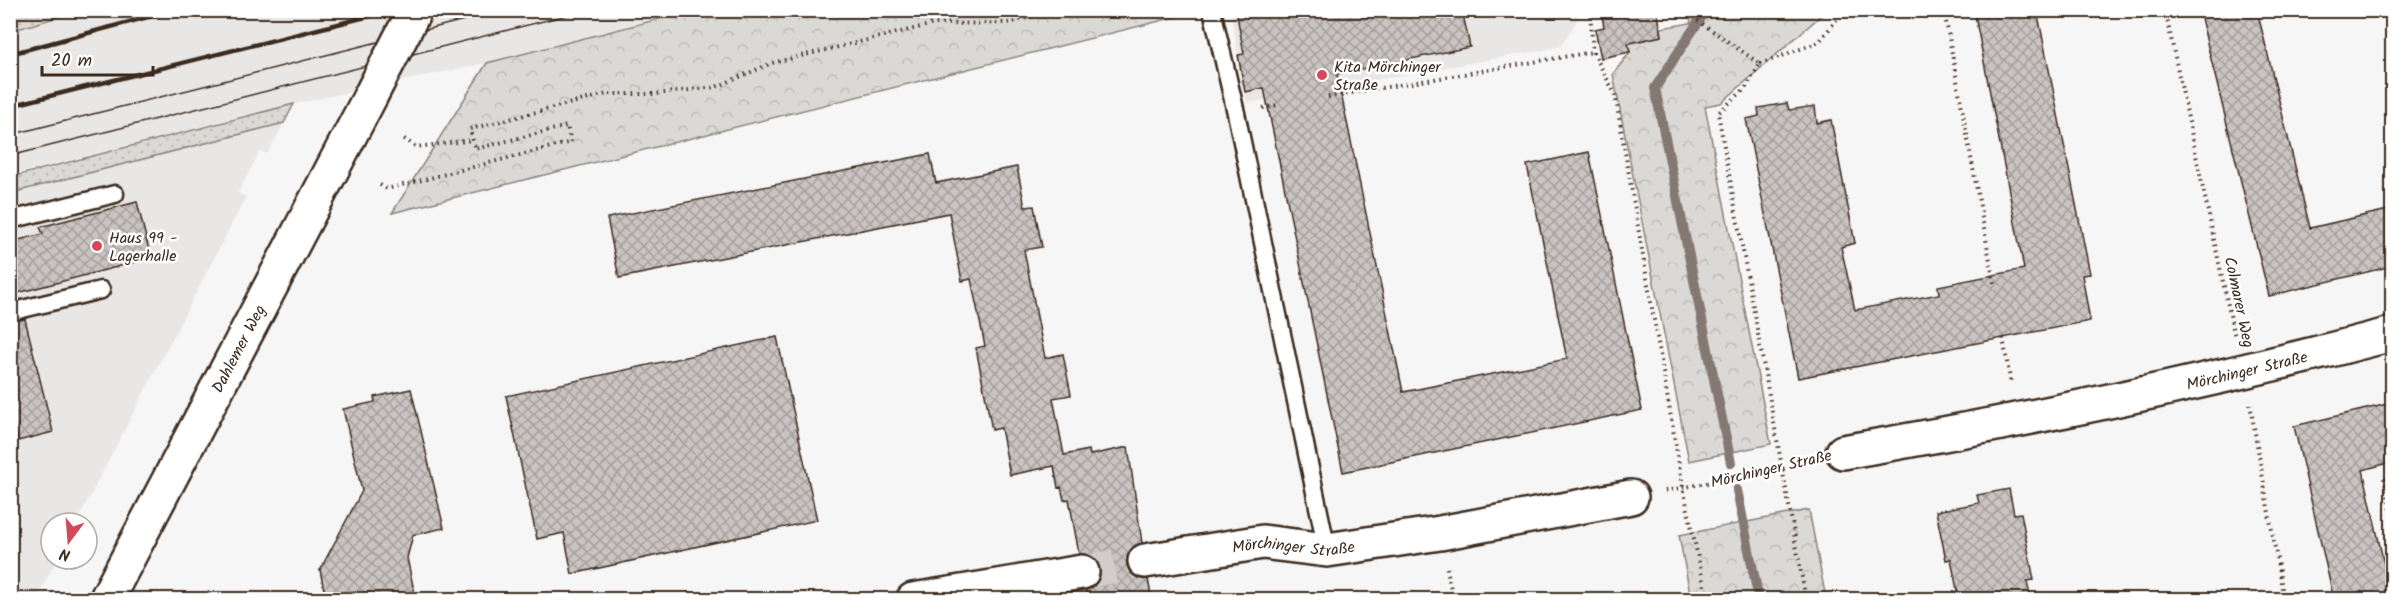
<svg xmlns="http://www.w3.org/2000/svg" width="2403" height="610" font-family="Kalam,sans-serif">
  <defs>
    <pattern id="grass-dots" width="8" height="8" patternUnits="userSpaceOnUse" patternTransform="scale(1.5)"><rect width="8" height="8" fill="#dbd9d6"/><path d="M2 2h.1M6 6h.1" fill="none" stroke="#bdbab7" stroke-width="1.8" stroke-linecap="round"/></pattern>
    <pattern id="park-crowns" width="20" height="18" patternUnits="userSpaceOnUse" patternTransform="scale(1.5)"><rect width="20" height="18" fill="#dbd9d6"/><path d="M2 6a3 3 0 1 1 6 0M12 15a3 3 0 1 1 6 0" fill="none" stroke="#bdbab7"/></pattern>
    <pattern id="building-cross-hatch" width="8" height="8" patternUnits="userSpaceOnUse" patternTransform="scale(1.5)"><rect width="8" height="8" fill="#c9c3c1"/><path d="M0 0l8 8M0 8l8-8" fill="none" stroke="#a49f9c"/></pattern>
  </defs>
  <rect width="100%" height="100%" fill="#f7f6f6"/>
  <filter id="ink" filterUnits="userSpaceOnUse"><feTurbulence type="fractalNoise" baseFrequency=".0167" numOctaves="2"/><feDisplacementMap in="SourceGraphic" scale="12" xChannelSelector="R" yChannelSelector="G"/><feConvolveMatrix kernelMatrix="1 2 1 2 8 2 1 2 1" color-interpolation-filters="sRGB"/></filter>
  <g filter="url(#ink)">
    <!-- built -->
    <path fill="#e9e7e6" d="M78,10L685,11L487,63L294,104L11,175L10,31Z
      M1584,10L1560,47L1247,103L1230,11Z
      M284,123L267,154L260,151L238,193L246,197L76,523H51V559H57L36,599L11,600V193Z"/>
    <!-- grass -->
    <path fill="url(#grass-dots)" stroke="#8b827a" stroke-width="1.5" d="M11,10H78V11L11,31Z
      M294,104L284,123L11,193V177Z"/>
    <!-- park -->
    <path fill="url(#park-crowns)" stroke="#8b827a" stroke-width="1.5" d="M694,10H1200V11L392,213L487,63Z
      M1689,11H1826L1721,103L1705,106L1771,444L1689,461L1613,74L1630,52L1628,44L1662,36L1661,28L1691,23Z
      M1809,510L1826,599H1691L1679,535Z"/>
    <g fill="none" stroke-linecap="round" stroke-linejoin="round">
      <!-- stream -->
      <path stroke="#847972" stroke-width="10" d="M1706,10L1655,88L1731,463
        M1737,490L1759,600"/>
    </g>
    <!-- building -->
    <path fill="url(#building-cross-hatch)" stroke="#3b2a1e" stroke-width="1.5" d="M1236,10H1462L1470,47L1337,74L1403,392L1567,359L1527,165L1589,152L1642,410L1343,472L1264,88L1245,92L1238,55L1244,54Z
      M1601,10H1657L1662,36L1628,43L1630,52L1601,58L1595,29L1604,27Z
      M1974,10H2037L2090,274L2082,275L2090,321L1798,378L1746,119L1759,116L1758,108L1787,103L1789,110L1815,106L1817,123L1831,120L1855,243L1841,247L1855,310L1939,294L1938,286L2024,269Z
      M2199,10H2257L2310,228L2392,209V266L2269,296Z
      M930,154L936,183L1017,167L1025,207L1034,206L1042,247L1024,250L1045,358L1063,354L1071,395L1053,398L1064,455L1089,450L1090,455L1128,447L1142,543L1133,547L1128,554L1127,565L1130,572L1138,578L1148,579L1152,600H1087L1086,590L1094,586L1099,579L1100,568L1096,560L1089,555L1079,554L1069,499L1064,500L1061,487L1058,488L1054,466L1010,475L1001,428L992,430L976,348L985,346L971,279L962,281L949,213L619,278L607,218Z
      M137,202L151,258L10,295V242L43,234L40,227Z
      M25,319L53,432L10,443V322Z
      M777,337L817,520L572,574L564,533L537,539L506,396Z
      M411,389L444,528L413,535L407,558L416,600H326L320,570L362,491L343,409L375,402L374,397Z
      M2392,403V462L2363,470L2392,600H2334L2294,426Z
      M2009,489L2014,514L2021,513L2034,580L2027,581L2031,600H1959L1951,559L1946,560L1936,511L1979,503L1977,495Z"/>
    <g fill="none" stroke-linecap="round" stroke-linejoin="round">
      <!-- street-tunnel -->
      <path stroke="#d1cdcb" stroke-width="33" stroke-dasharray="33 16" stroke-linecap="butt" d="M1082,572L1145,561"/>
      <!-- lane casing -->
      <g stroke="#3b2a1e" stroke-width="21">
        <path id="lane" d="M1212,10L1236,113L1327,550
          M10,220L115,194
          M10,312L101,290"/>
      </g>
      <!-- street casing -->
      <g stroke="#3b2a1e" stroke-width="38">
        <g id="street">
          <path id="s1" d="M1843,452C2028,420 2211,382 2392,334"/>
          <path id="s2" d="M1145,561L1263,542L1327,550L1440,533L1631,497"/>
          <path d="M913,600L1082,572"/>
        </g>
      </g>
      <!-- secondary casing -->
      <g stroke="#3b2a1e" stroke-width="38">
        <g id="secondary">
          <path id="s3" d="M106,600L370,97"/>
        </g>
      </g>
      <!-- path -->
      <path stroke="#3b2a1e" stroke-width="4" stroke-dasharray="1.5 4.5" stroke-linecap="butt" d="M1590,10L1593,52L1615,94L1683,487L1707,600
        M1683,10L1760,64L1745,89L1718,113L1806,600
        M1944,10L1994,283
        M2165,10L2235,338
        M1760,64L1819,42L1844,10
        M1328,97L1593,52
        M1263,108L1279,105
        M404,139L416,147L473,140
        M380,185L387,189L571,142L567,126L475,149L470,129L607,94H656L716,87L772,63L934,24L1009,23L1056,10
        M2003,338L2011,385
        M2250,404L2284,600
        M2384,478L2392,514
        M1665,491L1784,468L1810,460
        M1447,568L1453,600"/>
      <!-- lane -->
      <use href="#lane" stroke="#fff" stroke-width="16"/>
      <!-- street -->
      <use href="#street" stroke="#fff" stroke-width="33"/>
      <!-- secondary -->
      <use href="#secondary" stroke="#fff" stroke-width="33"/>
      <!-- tram -->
      <path stroke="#3b2a1e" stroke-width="1.5" d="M10,135L504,10
        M10,156L587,10"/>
      <!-- rail -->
      <path stroke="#3b2a1e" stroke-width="4.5" d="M10,54L174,10
        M10,106L394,10"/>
      <!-- secondary-bridge casing -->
      <g stroke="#3b2a1e" stroke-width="38" stroke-linecap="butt">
        <path id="secondary-bridge" d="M370,97L415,10"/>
      </g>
      <!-- secondary-bridge -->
      <use href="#secondary-bridge" stroke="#fff" stroke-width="33"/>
    </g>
  </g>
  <!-- markers -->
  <g fill="#d1495b" stroke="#fff" stroke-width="2">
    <circle cx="1322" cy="75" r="6"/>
    <circle cx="97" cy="246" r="6"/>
  </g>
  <g text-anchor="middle" stroke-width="5" stroke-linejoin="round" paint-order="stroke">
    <!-- poi labels -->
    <g font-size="16" fill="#3b2a1e" stroke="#fff" text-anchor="start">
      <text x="1334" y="72">Kita Mörchinger<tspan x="1334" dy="18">Straße</tspan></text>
      <text x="109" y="243">Haus 99 -<tspan x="109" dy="18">Lagerhalle</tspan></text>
    </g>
    <!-- street labels -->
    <g font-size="16" fill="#3b2a1e" stroke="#fff">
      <text transform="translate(2240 302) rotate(78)" y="6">Colmarer Weg</text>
      <text dy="6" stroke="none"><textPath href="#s3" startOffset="284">Dahlemer Weg</textPath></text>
      <text dy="6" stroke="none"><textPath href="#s1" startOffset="412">Mörchinger Straße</textPath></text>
      <text transform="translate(1771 468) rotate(-13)" y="6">Mörchinger Straße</text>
      <text dy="6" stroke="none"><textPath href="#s2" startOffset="150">Mörchinger Straße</textPath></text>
    </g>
  </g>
  <!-- margin -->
  <rect width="2403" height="610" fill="none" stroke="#fff" stroke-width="36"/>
  <rect x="18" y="18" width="2367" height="574" fill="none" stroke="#3b2a1e" stroke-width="2" filter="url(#ink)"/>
  <!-- north arrow -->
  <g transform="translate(69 541) rotate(196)"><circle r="28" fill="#ffffff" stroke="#b1aaa5" stroke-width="1.5"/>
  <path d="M0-4.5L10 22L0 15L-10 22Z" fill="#d1495b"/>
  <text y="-9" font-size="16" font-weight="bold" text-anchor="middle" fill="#3b2a1e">N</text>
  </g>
  <!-- scale -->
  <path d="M42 66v9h111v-9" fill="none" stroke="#3b2a1e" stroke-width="3"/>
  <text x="51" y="66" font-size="18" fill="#3b2a1e" stroke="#ffffff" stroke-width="4.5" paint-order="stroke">20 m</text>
</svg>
